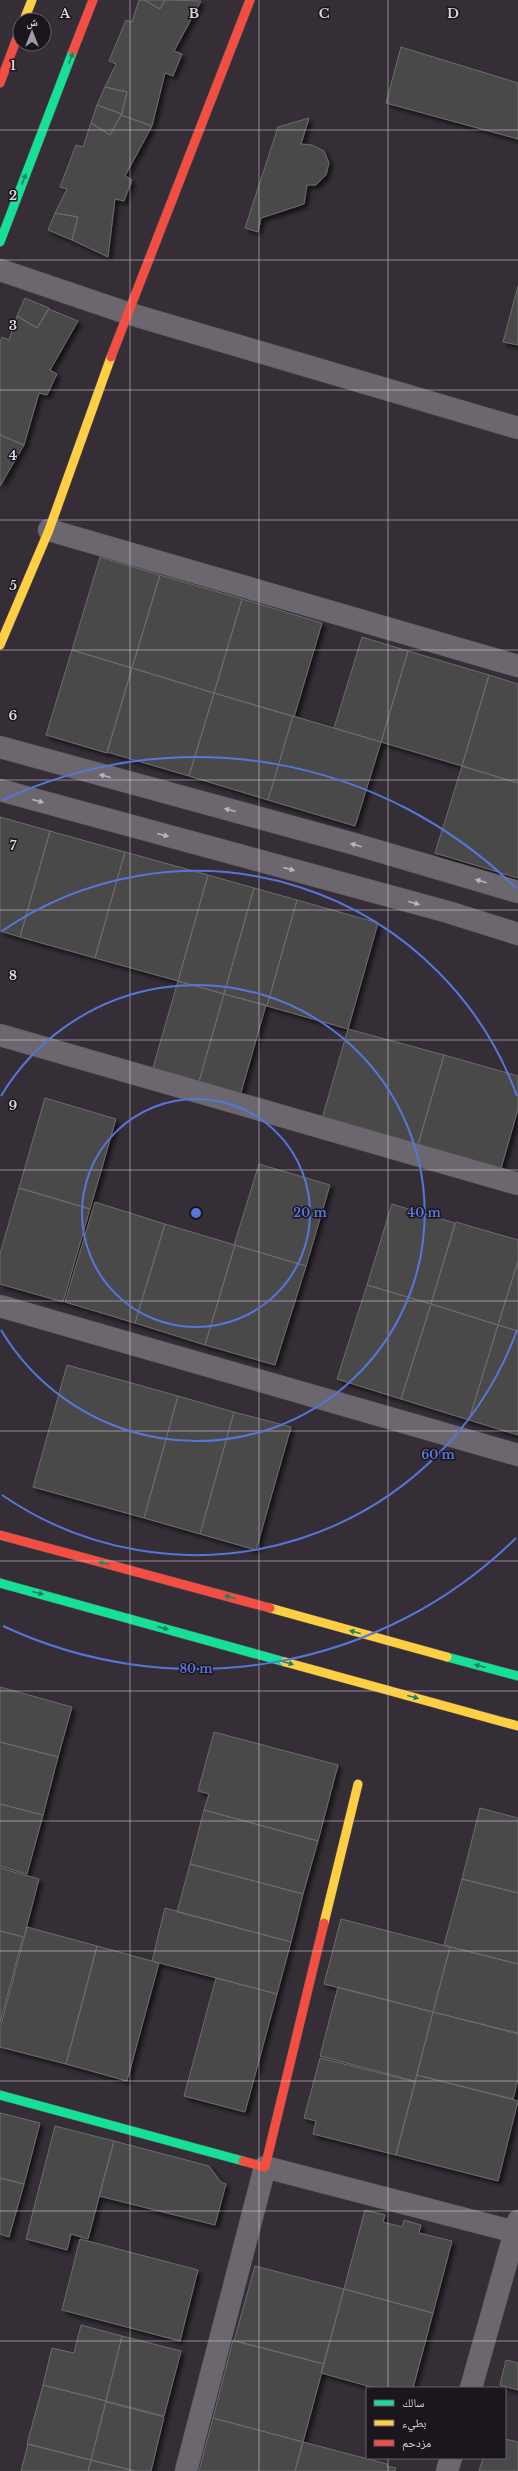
<svg xmlns="http://www.w3.org/2000/svg" width="518" height="2471" font-family="'Libre Baskerville','Noto Naskh Arabic',serif">
  <defs>
    <filter id="shadow"><feDropShadow dx="3.5" dy="3.5" stdDeviation="2" flood-color="#0009"/></filter>
  </defs>
  <rect width="100%" height="100%" fill="#352e37"/>
  <!-- building -->
  <path fill="#494849" stroke="#6d6c6c" filter="url(#shadow)" d="M139,0H144L160,9L165,0L201,1L174,51L182,54L173,76L165,73L152,126L121,115L127,92L105,87L116,64L109,61L126,20L132,22Z
    M144,0H165L160,9Z
    M401,47L518,83V139L386,103Z
    M105,87L127,92L122,114L97,105Z
    M97,105L122,114L110,135L91,123Z
    M121,115L152,126L125,176L132,180L124,201L115,199L108,257L72,240L78,217L55,213L67,189L60,187L76,145L83,147L91,123L110,135Z
    M309,118L301,144L312,145L324,151L329,163L326,175L316,185H307L304,204L261,218L258,232L245,228L278,127Z
    M55,213L78,217L72,240L48,230Z
    M518,286V345L503,342Z
    M25,298L49,308L37,328L17,316Z
    M49,309L78,321L50,370L57,374L47,395L39,393L24,445L0,435V342L2,337L9,340L17,316L37,328Z
    M0,435L24,445L0,486Z
    M100,557L160,575L132,668L72,650Z
    M160,575L242,599L214,693L132,668Z
    M242,599L322,623L294,717L214,693Z
    M362,637L408,651L381,742L334,728Z
    M72,650L132,668L107,753L46,735Z
    M408,651L489,675L462,766L381,742Z
    M132,668L214,693L189,776L107,752Z
    M489,675L518,684V783L462,766Z
    M214,693L293,716L268,800L189,776Z
    M293,716L381,742L355,826L268,800Z
    M462,766L518,783V878L435,853Z
    M0,817L50,831L20,937L0,931Z
    M50,831L125,852L95,958L20,937Z
    M125,852L208,875L178,981L95,958Z
    M208,875L254,888L224,994L178,981Z
    M254,888L297,900L267,1006L224,994Z
    M297,900L378,923L348,1029L267,1006Z
    M178,981L224,994L198,1085L152,1071Z
    M224,994L266,1005L240,1096L198,1085Z
    M348,1029L444,1055L417,1148L321,1122Z
    M444,1055L518,1076V1109L500,1172L417,1148Z
    M45,1098L116,1119L90,1209L19,1188Z
    M259,1164L330,1185L306,1266L234,1245Z
    M19,1188L90,1209L63,1302L0,1284V1254Z
    M95,1202L165,1224L135,1323L65,1302Z
    M392,1204L455,1223L431,1304L367,1285Z
    M456,1222L518,1240V1261L498,1325L431,1304Z
    M165,1224L235,1245L205,1345L135,1323Z
    M235,1245L306,1266L275,1365L205,1345Z
    M518,1261V1331L498,1325Z
    M367,1285L431,1304L401,1399L337,1379Z
    M431,1304L498,1325L469,1420L401,1399Z
    M498,1325L518,1331V1435L469,1420Z
    M67,1365L178,1396L144,1518L33,1487Z
    M178,1396L234,1412L200,1534L144,1518Z
    M234,1412L291,1427L256,1550L200,1534Z
    M0,1687L72,1707L58,1757L0,1742Z
    M214,1732L338,1765L318,1841L204,1810L209,1794L198,1791Z
    M0,1742L58,1757L43,1815L0,1804Z
    M0,1804L43,1815L27,1874L0,1866Z
    M480,1808L518,1818V1893L462,1879Z
    M204,1810L318,1841L303,1894L190,1864Z
    M190,1864L303,1894L291,1942L177,1912Z
    M0,1868L39,1879L24,1937L0,1931Z
    M462,1879L518,1893V1964L444,1945Z
    M165,1908L291,1942L277,1994L152,1961Z
    M341,1919L450,1947L433,2012L324,1984Z
    M27,1927L97,1946L66,2064L0,2047V2029Z
    M0,1931L23,1937L0,2023Z
    M97,1946L159,1963L127,2081L66,2064Z
    M450,1947L518,1964V2034L433,2012Z
    M216,1978L277,1994L245,2112L184,2096Z
    M338,1987L433,2012L415,2081L320,2056Z
    M433,2012L518,2033V2079L513,2099L417,2075Z
    M320,2058L415,2082L396,2155L313,2134L316,2121L304,2118Z
    M417,2075L518,2101L498,2181L396,2155Z
    M0,2113L40,2123L24,2184L0,2178Z
    M55,2126L114,2141L88,2239L71,2234L67,2250L26,2239Z
    M114,2141L209,2166L221,2182L226,2184L215,2225L99,2196Z
    M0,2178L24,2184L9,2237L0,2234Z
    M365,2210L385,2215L383,2222L402,2227L404,2220L421,2225L419,2233L452,2241L433,2313L344,2289Z
    M80,2239L198,2270L180,2341L62,2310Z
    M255,2266L344,2289L324,2364L234,2341Z
    M344,2289L433,2313L413,2388H375L321,2373Z
    M81,2325L122,2336L106,2401L43,2385L52,2348L74,2353Z
    M122,2336L181,2351L164,2416L106,2401Z
    M233,2340L324,2364L303,2442L213,2418Z
    M506,2360L518,2363V2390L500,2385Z
    M43,2385L106,2401L91,2460L27,2444Z
    M106,2402L164,2417L151,2471H135L91,2460Z
    M213,2418L303,2442L295,2471H199Z
    M505,2439L518,2442V2471H479L483,2458H505Z
    M303,2442L387,2464V2466L396,2468L395,2471H295Z
    M28,2444L91,2460L88,2471H21Z
    M91,2460L135,2471H88Z"/>
  <g fill="none" stroke-linecap="round" stroke-linejoin="round">
    <!-- street casing -->
    <g stroke="#524c54" stroke-width="23">
      <path id="street" d="M0,270L127,313L518,428
        M49,530L518,666
        M0,747L351,843L518,892
        M0,790L448,912L518,934
        M0,1035L518,1184
        M0,1306L518,1455
        M471,2388L518,2221
        M186,2471L265,2167L515,2232
        M447,2471L451,2458"/>
    </g>
    <!-- fast casing -->
    <g stroke="#524c54" stroke-width="10">
      <path id="fast" d="M0,242L73,51
        M0,1583L285,1662
        M447,1657L518,1676
        M0,2095L243,2161"/>
    </g>
    <!-- slow casing -->
    <g stroke="#524c54" stroke-width="10">
      <path id="slow" d="M24,20L32,0
        M0,645L49,530L111,357
        M270,1608L447,1657
        M285,1662L518,1726
        M324,1923L358,1784"/>
    </g>
    <!-- jam casing -->
    <g stroke="#524c54" stroke-width="10">
      <path id="jam" d="M73,51L93,0
        M0,83L20,30
        M111,357L250,0
        M0,1535L270,1608
        M243,2161L265,2167L324,1923"/>
    </g>
    <!-- street -->
    <use href="#street" stroke="#6c676e" stroke-width="22"/>
    <!-- fast -->
    <use href="#fast" stroke="#16e098" stroke-width="9"/>
    <!-- slow -->
    <use href="#slow" stroke="#ffcf43" stroke-width="9"/>
    <!-- jam -->
    <use href="#jam" stroke="#f24e42" stroke-width="9"/>
  </g>
  <!-- one-way arrows -->
  <defs><path id="oneway-solid" d="M-6-.8H1V-3.2L6.5 0L1 3.2V.8H-6Z"/></defs>
  <g fill="#188561">
    <use href="#oneway-solid" transform="translate(71 58) rotate(-69)"/>
    <use href="#oneway-solid" transform="translate(24 179) rotate(-69)"/>
    <use href="#oneway-solid" transform="translate(104 1563) rotate(-165)"/>
    <use href="#oneway-solid" transform="translate(38 1593) rotate(15)"/>
    <use href="#oneway-solid" transform="translate(230 1597) rotate(-165)"/>
    <use href="#oneway-solid" transform="translate(163 1628) rotate(15)"/>
    <use href="#oneway-solid" transform="translate(355 1632) rotate(-165)"/>
    <use href="#oneway-solid" transform="translate(288 1663) rotate(15)"/>
    <use href="#oneway-solid" transform="translate(480 1666) rotate(-165)"/>
    <use href="#oneway-solid" transform="translate(413 1697) rotate(15)"/>
  </g>
  <g fill="#bab3bc">
    <use href="#oneway-solid" transform="translate(105 776) rotate(-165)"/>
    <use href="#oneway-solid" transform="translate(38 801) rotate(15)"/>
    <use href="#oneway-solid" transform="translate(230 810) rotate(-165)"/>
    <use href="#oneway-solid" transform="translate(163 835) rotate(15)"/>
    <use href="#oneway-solid" transform="translate(356 845) rotate(-164)"/>
    <use href="#oneway-solid" transform="translate(289 869) rotate(15)"/>
    <use href="#oneway-solid" transform="translate(481 881) rotate(-164)"/>
    <use href="#oneway-solid" transform="translate(414 903) rotate(15)"/>
  </g>
  <!-- grid -->
  <path fill="none" stroke="#dbd3de" stroke-width="1" stroke-opacity="0.55" d="M130,0V2471M259,0V2471M388,0V2388M0,130H518M0,260H518M0,390H518M0,520H518M0,650H518M0,780H518M0,910H518M0,1040H518M0,1170H518M0,1301H518M0,1431H518M0,1561H518M0,1691H518M0,1821H518M0,1951H518M0,2081H518M0,2211H518M0,2341H518M388,2458V2471"/>
  <!-- distance rings -->
  <g fill="none" stroke="#5676da" stroke-width="2">
    <circle cx="196" cy="1213" r="114"/>
    <path d="M1 1096A228 228 0 1 1 1 1330"/>
    <path d="M517 1330A342 342 0 0 1 2 1495M2 931A342 342 0 0 1 517 1096"/>
    <path d="M516 1538A456 456 0 0 1 3 1626M3 800A456 456 0 0 1 516 888"/>
  </g>
  <g font-size="13" text-anchor="middle" font-weight="bold" fill="#dbd3de" stroke="#1b151d" stroke-width="3" stroke-linejoin="round" paint-order="stroke">
    <text x="65" y="18">A</text>
    <text x="194" y="18">B</text>
    <text x="324" y="18">C</text>
    <text x="453" y="18">D</text>
    <text x="13" y="70">1</text>
    <text x="13" y="200">2</text>
    <text x="13" y="330">3</text>
    <text x="13" y="460">4</text>
    <text x="13" y="590">5</text>
    <text x="13" y="720">6</text>
    <text x="13" y="850">7</text>
    <text x="13" y="980">8</text>
    <text x="13" y="1110">9</text>
  </g>
  <circle cx="196" cy="1213" r="6" fill="#5676da" stroke="#1b151d" stroke-width="2"/>
  <g font-size="12" text-anchor="middle" font-weight="bold" fill="#5676da" stroke="#1b151d" stroke-width="3" stroke-linejoin="round" paint-order="stroke">
    <text x="310" y="1217">20 m</text>
    <text x="424" y="1217">40 m</text>
    <text x="438" y="1459">60 m</text>
    <text x="196" y="1673">80 m</text>
  </g>
  <!-- legend -->
  <rect x="366" y="2387" width="140" height="72" fill="#1b151d" stroke="#68616a"/>
  <rect x="374" y="2400" width="20" height="6" fill="#16e098" stroke="#68616a"/>
  <text x="402" y="2407" font-size="12" fill="#dbd3de">سالك</text>
  <rect x="374" y="2420" width="20" height="6" fill="#ffcf43" stroke="#68616a"/>
  <text x="402" y="2427" font-size="12" fill="#dbd3de">بطيء</text>
  <rect x="374" y="2440" width="20" height="6" fill="#f24e42" stroke="#68616a"/>
  <text x="402" y="2447" font-size="12" fill="#dbd3de">مزدحم</text>
  <!-- north arrow -->
  <g transform="translate(32 32)"><circle r="19" fill="#1b151d" stroke="#68616a"/>
  <path d="M0-3L7 15L0 10L-7 15Z" fill="#a199a4"/>
  <text y="-6" font-size="11" font-weight="bold" text-anchor="middle" fill="#dbd3de">ش</text>
  </g>
</svg>
